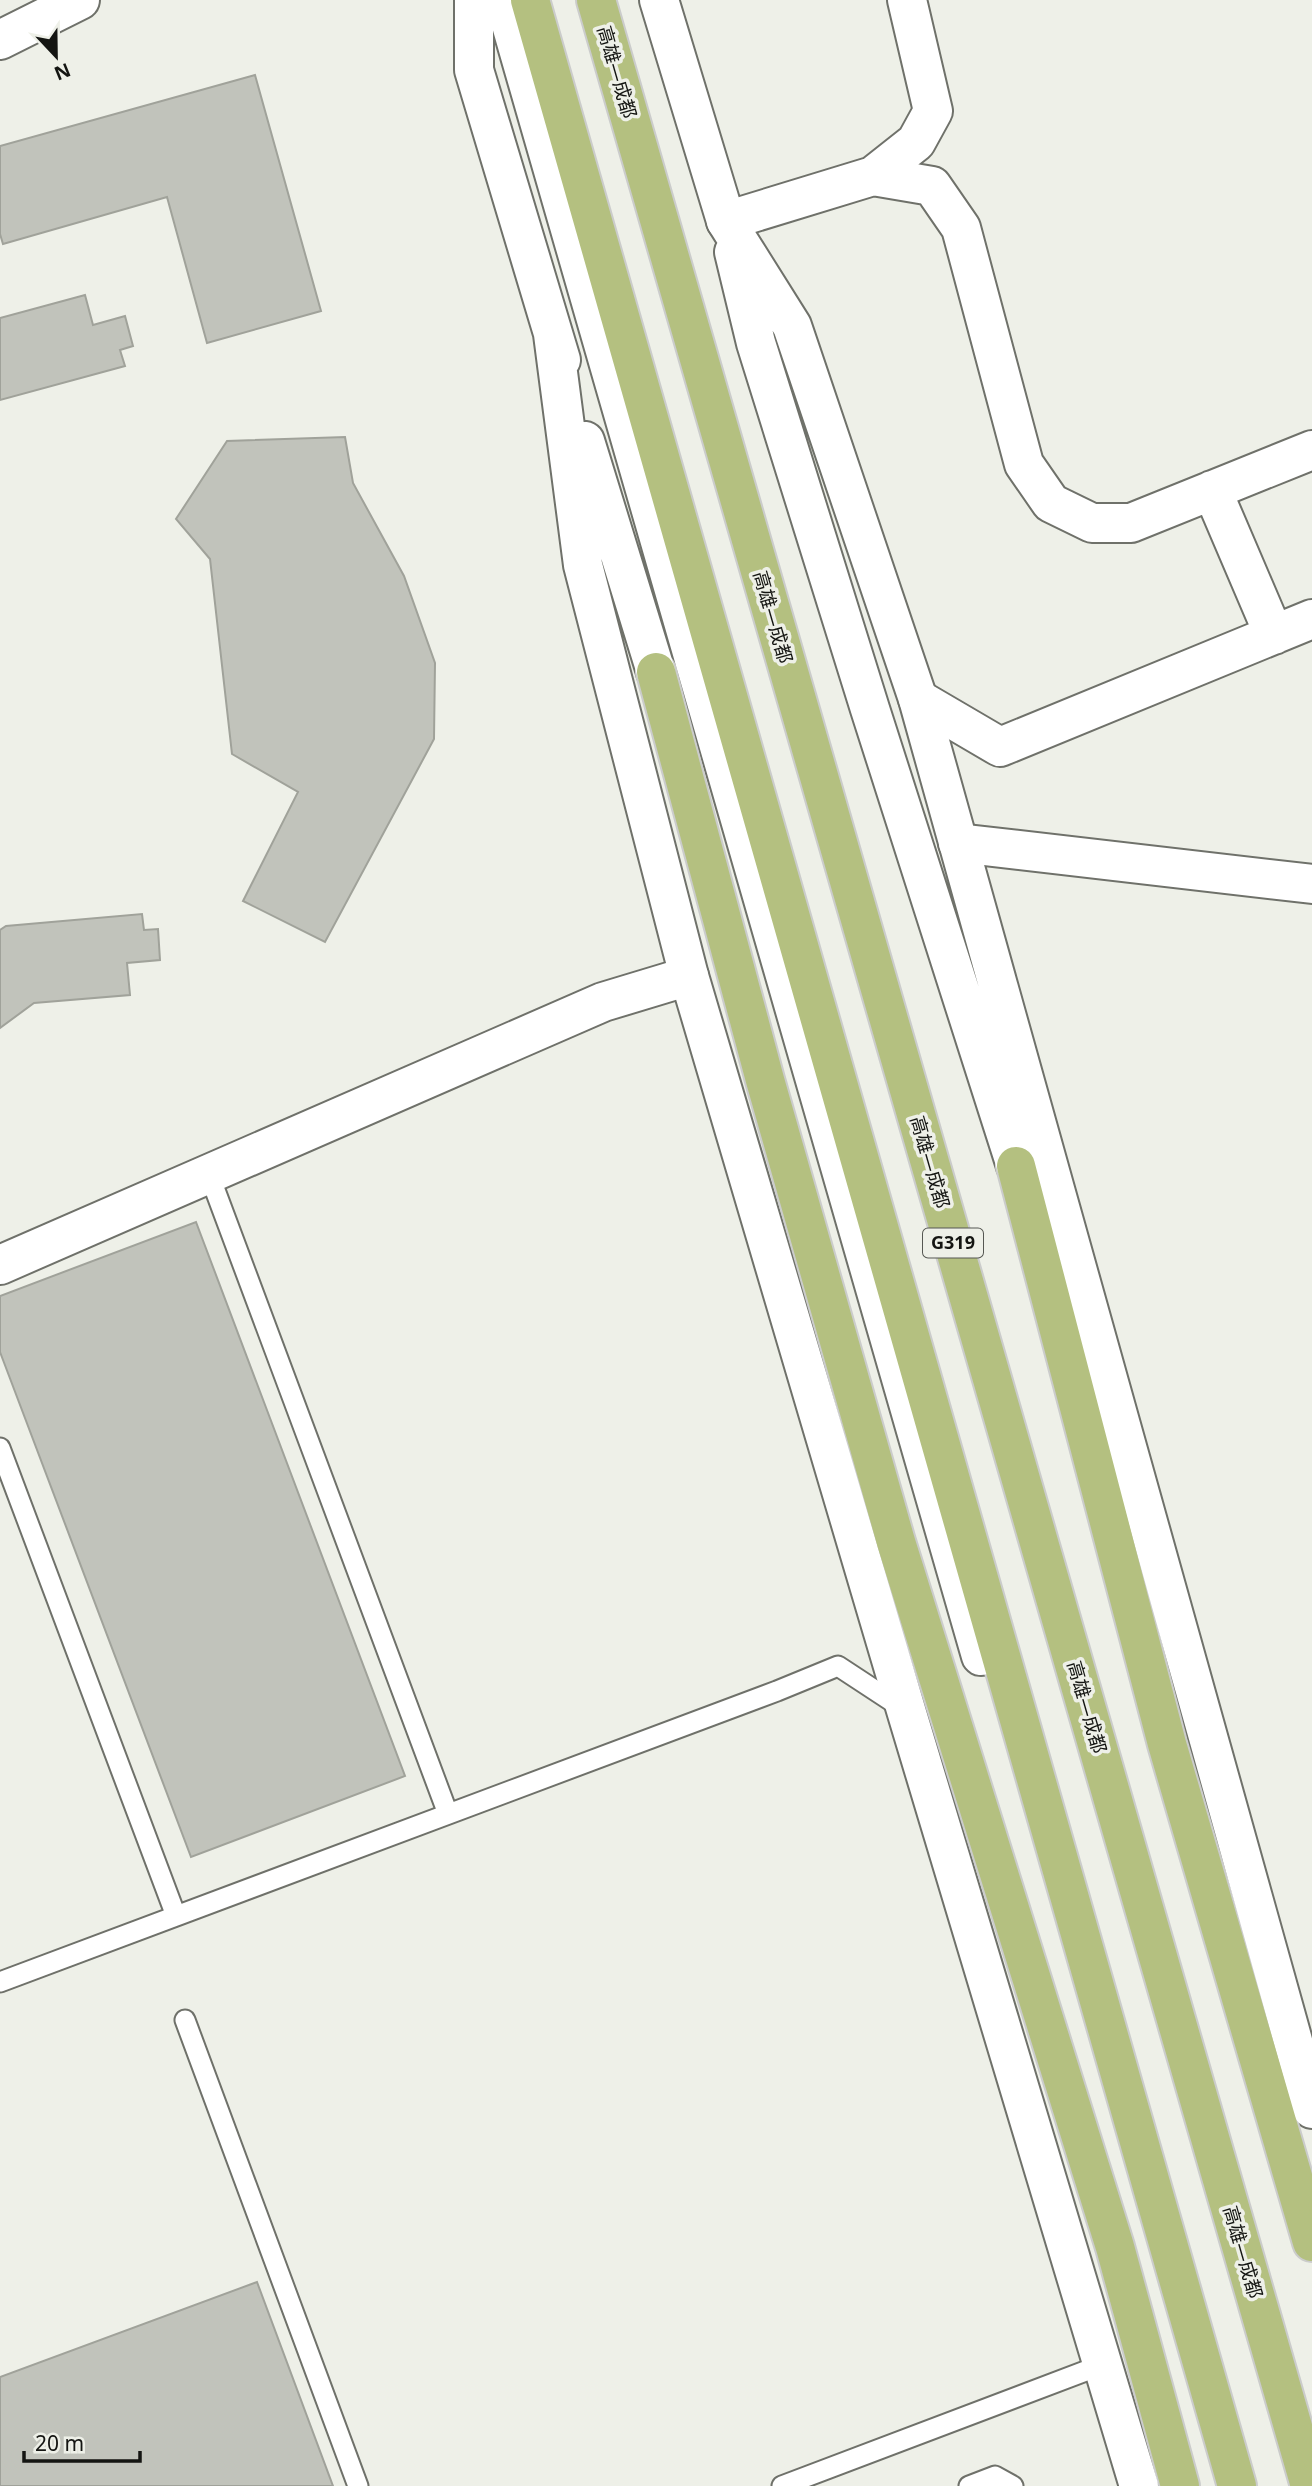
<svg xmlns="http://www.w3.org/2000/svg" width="1312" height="2486" font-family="'Noto Sans','Noto Sans SC',sans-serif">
  <rect width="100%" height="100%" fill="#eef0e8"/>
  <!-- building -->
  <path fill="#c1c3bb" stroke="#a0a29a" stroke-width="2" d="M255,75L321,311L207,343L167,197L3,244L0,234V146Z
    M85,295L93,325L125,316L133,346L120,350L125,366L0,400V318Z
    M345,437L353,483L404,576L435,663L434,739L325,942L243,901L298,792L232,754L210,559L176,519L227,441Z
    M142,914L144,930L158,929L160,960L127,963L130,995L34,1003L0,1028V930L6,926Z
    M196,1222L405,1776L191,1857L0,1352V1296Z
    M257,2282L333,2486H0V2377Z"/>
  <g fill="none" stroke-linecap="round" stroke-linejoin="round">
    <!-- service casing -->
    <g stroke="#6f716a" stroke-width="23">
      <path id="service" d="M209,1174L448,1814
        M0,1448L176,1916
        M0,1982L777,1691L838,1666L902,1708
        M185,2020L358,2486
        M782,2486L1104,2364
        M969,2486L995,2476L1013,2486"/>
    </g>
    <!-- minor casing -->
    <g stroke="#6f716a" stroke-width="42">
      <path id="minor" d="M0,40L80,0
        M873,176L916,142L933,111L907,0
        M726,221L873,176L932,186L961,228L1024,464L1051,503L1092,523H1131L1312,450
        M1212,490L1274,635
        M918,699L1000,747L1312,619
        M958,843L1312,884
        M0,1265L603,1002L689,976"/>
    </g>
    <!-- secondary casing -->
    <g stroke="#6f716a" stroke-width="42">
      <path id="secondary" d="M474,0V70L561,360
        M504,0L981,1656
        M659,0L726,221L792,326L918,699L1312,2109
        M734,252L756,343L870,709L1016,1166
        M553,334L583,565L689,976L906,1710L1139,2486
        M585,441L656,672"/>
    </g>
    <!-- trunk casing -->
    <g stroke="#cbcccb" stroke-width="42">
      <path id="trunk" d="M530,0L1237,2486
        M596,0L1310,2486
        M656,672L765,1080L896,1542L1115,2247L1180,2486
        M1016,1166L1167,1744L1312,2242"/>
    </g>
    <!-- service -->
    <use href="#service" stroke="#fff" stroke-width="19"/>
    <!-- minor -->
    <use href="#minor" stroke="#fff" stroke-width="38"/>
    <!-- secondary -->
    <use href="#secondary" stroke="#fff" stroke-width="38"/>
    <!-- trunk -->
    <use href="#trunk" stroke="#b4c080" stroke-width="38"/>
  </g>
  <g text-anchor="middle" stroke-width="7" stroke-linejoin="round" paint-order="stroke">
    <!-- shield labels -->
    <rect fill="#eef0e8" stroke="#555752" stroke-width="2" x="923" y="1228.5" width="60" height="29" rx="5"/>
    <g font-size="18" font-weight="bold" fill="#141512">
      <text x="953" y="1249">G319</text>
    </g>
    <!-- street labels -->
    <g font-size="19" fill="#141512" stroke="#eef0e8">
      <text transform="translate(617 72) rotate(74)" y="7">高雄—成都</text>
      <text transform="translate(773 617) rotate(74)" y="7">高雄—成都</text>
      <text transform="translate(930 1162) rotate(74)" y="7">高雄—成都</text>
      <text transform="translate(1087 1707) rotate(74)" y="7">高雄—成都</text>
      <text transform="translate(1243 2252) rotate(74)" y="7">高雄—成都</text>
    </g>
  </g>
  <!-- north arrow -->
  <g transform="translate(56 56) rotate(158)" stroke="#eef0e8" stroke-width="5" paint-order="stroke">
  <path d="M0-5L12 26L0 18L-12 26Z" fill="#141512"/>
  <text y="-10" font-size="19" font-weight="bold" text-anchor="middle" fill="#141512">N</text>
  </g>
  <!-- scale -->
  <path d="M24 2451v10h116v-10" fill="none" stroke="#141512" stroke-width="3.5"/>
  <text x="35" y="2451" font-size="21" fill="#141512" stroke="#eef0e8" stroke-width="5" paint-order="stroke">20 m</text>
</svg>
